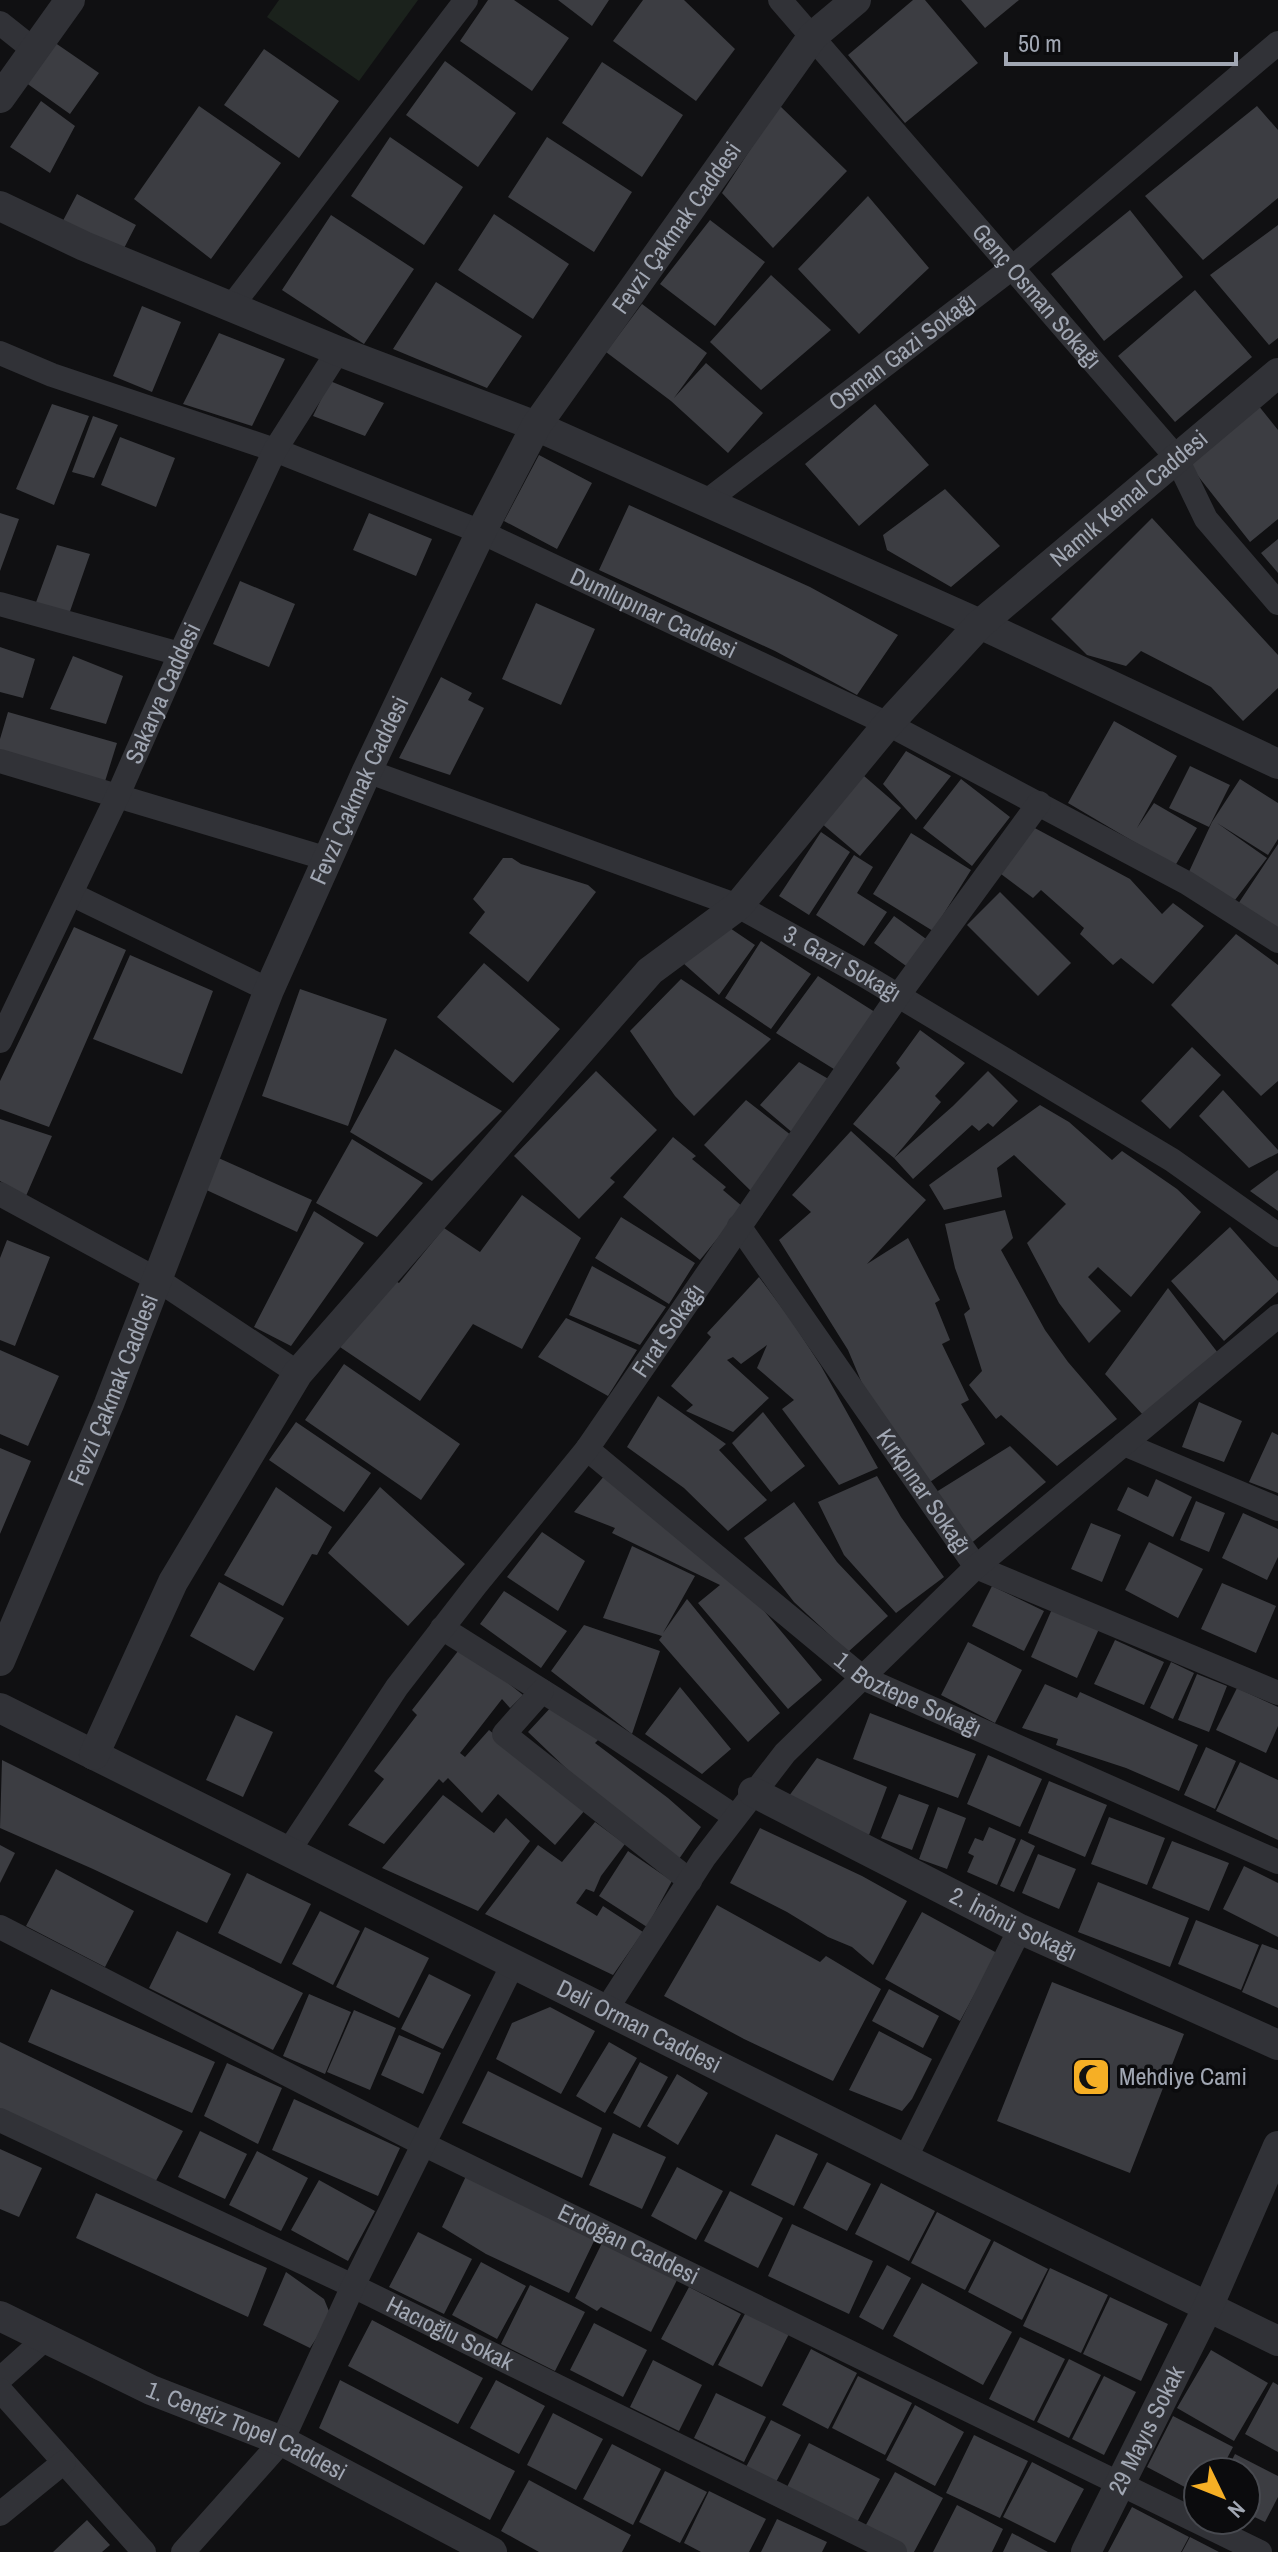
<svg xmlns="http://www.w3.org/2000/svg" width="1278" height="2552" font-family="'Archivo Narrow',sans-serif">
  <rect width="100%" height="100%" fill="#101012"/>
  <!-- green -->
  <path fill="#1b221c" d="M279,0H418L359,81L267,17Z"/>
  <!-- building -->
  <path fill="#3c3d42" d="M488,0H514L569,38L532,91L460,41Z
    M558,0H609L592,26Z
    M643,0H684L735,49L696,101L613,41Z
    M913,0H925L978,63L905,123L848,55Z
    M961,0H1019L985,28Z
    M51,40L99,73L70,114L22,80Z
    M264,49L339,101L299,158L224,105Z
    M445,61L516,113L478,167L406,115Z
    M602,62L683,115L642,177L562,123Z
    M41,101L75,126L50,173L10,147Z
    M779,105L847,171L773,248L722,193Z
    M199,106L281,163L211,259L134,199Z
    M1257,106L1278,130V198L1203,260L1145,196Z
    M390,137L463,187L424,245L351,196Z
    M547,137L632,192L594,252L508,197Z
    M77,194L136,225L118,260L56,234Z
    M868,196L929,268L859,334L798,269Z
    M1130,210L1183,277L1104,341L1051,274Z
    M494,214L569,264L533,319L458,270Z
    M331,215L414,269L364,344L282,290Z
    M710,220L765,262L715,326L660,284Z
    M1278,225V338L1269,345L1210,275Z
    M771,275L831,330L761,390L710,342Z
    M436,282L522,336L487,388L393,349Z
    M1195,290L1252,357L1175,422L1118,356Z
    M642,304L707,353L674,398L706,363L763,413L728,453L671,401L606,352Z
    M142,306L181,322L152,392L113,376Z
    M219,333L285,359L252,426L183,404Z
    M330,381L384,403L365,436L313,416Z
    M52,404L89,416L54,505L16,489Z
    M875,404L929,465L859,526L805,464Z
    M1258,405L1278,430V519L1250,542L1187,462Z
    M93,416L118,425L94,478L72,472Z
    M120,437L175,458L156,507L101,485Z
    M539,455L592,483L557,549L504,521Z
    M945,489L1000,546L951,587L887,550L883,535Z
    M629,505L810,587L898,635L857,695L775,651L599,570Z
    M0,513L19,519L0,571Z
    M369,513L432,539L416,576L353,550Z
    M1152,518L1278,655V688L1243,721L1211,687L1141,651L1126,666L1087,655L1051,619Z
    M1278,539V573L1261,553Z
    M57,545L90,554L68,617L35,605Z
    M240,581L295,604L269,667L213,644Z
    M536,603L595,629L561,705L502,679Z
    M0,647L35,659L23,698L0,692Z
    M73,656L123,676L106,724L50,709Z
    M441,677L472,693L468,700L484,708L450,775L399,758Z
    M8,712L117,743L102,791L0,761V739Z
    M1114,721L1177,756L1137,828L1154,803L1197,828L1175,866L1068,803Z
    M906,751L951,776L916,820L883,784Z
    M1190,766L1230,785L1209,827L1169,808Z
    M856,769L901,808L860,856L814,817Z
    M961,779L1010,817L972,866L923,828Z
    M1240,779L1278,803V839L1268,855L1217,823L1267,858L1235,900L1187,876L1212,822Z
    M1031,826L1130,879L1162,914L1173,903L1204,926L1153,984L1121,958L1113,965L1080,934L1084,928L1041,890L1033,898L1001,874Z
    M821,832L850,852L809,915L779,896Z
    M911,833L971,870L933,931L873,894Z
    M1278,844V939L1234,910Z
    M854,855L873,867L857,893L887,912L864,946L816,915Z
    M503,858H512L521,864L588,885L596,892L528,982L469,933L485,912L473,899Z
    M1000,892L1071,963L1038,996L967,925Z
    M894,916L929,941L909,968L874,943Z
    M721,922L755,945L719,995L683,963Z
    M74,927L126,950L49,1127L0,1109V1081Z
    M1236,934L1278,965V1081L1261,1096L1171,1005Z
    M761,941L811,974L771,1029L725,998Z
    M130,955L213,991L182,1074L93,1039Z
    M484,963L560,1029L513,1083L437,1017Z
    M818,976L878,1014L837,1071L776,1033Z
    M681,979L771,1039L694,1116L675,1096L630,1031Z
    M300,989L387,1019L348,1126L262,1096Z
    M920,1030L965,1063L935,1096L941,1102L894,1158L953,1106L988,1071L1018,1101L993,1127L988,1123L979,1131L972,1125L913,1179L894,1158L853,1124L900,1068L896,1063Z
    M1192,1047L1221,1075L1170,1129L1141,1101Z
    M395,1049L502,1111L432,1181L350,1132Z
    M799,1062L832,1081L794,1134L760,1105Z
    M596,1071L657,1130L610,1178L615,1182L579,1219L514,1156Z
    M1223,1090L1278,1150V1153L1249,1168L1199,1116Z
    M746,1100L796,1139L753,1193L704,1145Z
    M1040,1105L1069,1122L1112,1160L1122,1151L1177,1189L1201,1212L1131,1297L1098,1267L1088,1277L1121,1311L1089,1343L1059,1303L1027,1243L1066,1204L1014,1155L997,1168L1002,1197L944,1210L929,1185Z
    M0,1119L52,1136L26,1196L0,1181Z
    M851,1131L926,1200L867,1264L908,1238L940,1300L935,1303L950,1340L942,1344L969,1400L961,1404L985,1444L930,1482L864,1388L848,1350L779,1240L811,1212L792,1195Z
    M673,1137L696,1156L692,1159L726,1187L723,1190L743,1207L700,1260L623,1197Z
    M352,1139L423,1183L377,1237L316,1203Z
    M214,1156L312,1200L297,1232L200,1187Z
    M1278,1170V1211L1250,1191Z
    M522,1195L581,1238L522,1349L473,1324L420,1401L334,1343L390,1278L399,1283L444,1228L480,1252Z
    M1005,1210L1013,1238L1001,1250L1045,1330L1068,1362L1117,1419L1057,1466L1001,1415L996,1419L969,1385L982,1371L964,1314L970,1309L955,1268L945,1224Z
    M314,1211L364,1243L291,1346L254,1327Z
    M621,1217L695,1263L669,1304L595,1258Z
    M1230,1227L1278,1281V1292L1224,1341L1171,1281Z
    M7,1240L50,1257L15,1346L0,1340V1258Z
    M592,1266L666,1307L640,1345L569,1315Z
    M759,1277L791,1320L821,1366L878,1468L839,1485L782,1409L794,1400L757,1368L767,1345L741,1364L733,1357L727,1360L769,1398L733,1432L686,1411L693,1405L671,1386L711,1337L707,1333Z
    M1168,1288L1218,1353L1144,1416L1105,1374Z
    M566,1318L637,1350L608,1396L538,1357Z
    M0,1350L59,1376L28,1446L0,1434Z
    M344,1364L460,1444L421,1500L305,1420Z
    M658,1396L726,1444L719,1450L767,1500L728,1531L684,1488L627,1447Z
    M1199,1402L1242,1421L1224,1462L1182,1447Z
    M763,1412L805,1466L771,1492L732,1443Z
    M296,1422L371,1473L344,1512L269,1460Z
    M1272,1432L1278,1435V1493L1249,1482Z
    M1010,1446L1046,1482L969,1545L933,1494Z
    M0,1448L31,1461L0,1534Z
    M605,1475L733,1574L822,1680L788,1709L698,1603L720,1585L612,1533L615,1528L574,1512Z
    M877,1476L901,1517L944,1577L896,1613L844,1555L818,1502Z
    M1156,1479L1192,1497L1173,1537L1117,1510L1128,1487L1148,1497Z
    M276,1487L332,1527L317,1555L312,1554L283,1606L224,1575Z
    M380,1487L465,1564L408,1626L328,1553Z
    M1196,1501L1225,1513L1209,1552L1180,1540Z
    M794,1502L837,1562L888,1616L848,1652L794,1602L744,1538Z
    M1243,1513L1278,1529V1557L1267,1580L1222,1558Z
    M1091,1523L1121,1535L1102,1582L1071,1569Z
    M542,1532L585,1561L558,1611L507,1577Z
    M1149,1542L1203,1569L1178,1618L1125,1590Z
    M632,1546L695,1576L663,1633L687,1599L780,1713L748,1742L659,1640L662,1636L603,1618Z
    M219,1582L284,1618L254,1671L190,1636Z
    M1222,1583L1276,1606L1256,1653L1201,1629Z
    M992,1586L1044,1611L1024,1651L972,1626Z
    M504,1591L567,1631L541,1668L480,1624Z
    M1052,1609L1099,1629L1077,1678L1031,1657Z
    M584,1625L660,1651L632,1734L551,1671Z
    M1115,1640L1164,1662L1144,1705L1094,1684Z
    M968,1642L1022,1670L995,1723L941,1695Z
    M462,1646L523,1695L510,1708L502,1699L460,1753L465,1757L489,1730L586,1809L555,1845L498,1794L482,1813L448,1778L443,1783L439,1779L384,1844L348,1825L384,1779L374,1771L417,1715L412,1710Z
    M1171,1662L1194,1673L1173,1719L1150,1708Z
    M1197,1674L1227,1686L1209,1732L1178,1720Z
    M1045,1684L1077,1698L1080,1692L1198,1745L1179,1791L1126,1768L1056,1745L1058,1739L1022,1728Z
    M680,1687L731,1749L702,1774L645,1734Z
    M1237,1688L1278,1707V1726L1266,1753L1216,1730Z
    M553,1705L600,1738L595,1743L668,1798L701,1827L679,1859L569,1771L528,1732Z
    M870,1713L976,1754L958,1798L853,1759Z
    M236,1715L273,1732L243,1797L206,1780Z
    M1206,1747L1236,1761L1215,1809L1184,1795Z
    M988,1755L1042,1779L1020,1827L967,1804Z
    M817,1758L887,1787L869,1835L786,1800Z
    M2,1760L231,1874L207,1923L93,1869L0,1828Z
    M1240,1762L1278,1780V1840L1216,1811Z
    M1049,1781L1107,1805L1085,1857L1028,1833Z
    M899,1794L929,1805L912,1850L881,1838Z
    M443,1795L494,1833L506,1818L530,1841L478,1911L382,1868Z
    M938,1807L966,1818L947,1869L919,1859Z
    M1109,1817L1165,1838L1147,1885L1091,1864Z
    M595,1822L625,1844L601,1876L594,1892L586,1889L576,1903L597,1916L603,1906L643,1932L613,1975L485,1914L538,1845L562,1862Z
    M989,1827L1016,1839L997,1885L967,1872L974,1856L968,1853L975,1838L983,1841Z
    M760,1828L862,1876L907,1901L873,1965L852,1947L828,1937L787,1912L730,1883Z
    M1021,1839L1035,1846L1014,1892L1000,1886Z
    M1172,1841L1229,1863L1209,1911L1152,1888Z
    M0,1845L15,1853L0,1883Z
    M628,1851L672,1881L647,1927L599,1896Z
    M1038,1854L1076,1869L1059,1909L1022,1893Z
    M1244,1866L1278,1883V1937L1223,1909Z
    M56,1869L134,1911L105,1967L26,1926Z
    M247,1873L311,1904L281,1964L218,1933Z
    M1098,1882L1189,1918L1170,1967L1078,1932Z
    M717,1905L820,1962L826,1956L881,1989L833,2081L744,2039L664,1996Z
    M320,1911L360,1931L333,1985L292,1964Z
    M922,1912L997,1953L960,2021L885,1979Z
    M1196,1920L1259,1945L1241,1990L1178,1964Z
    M365,1927L429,1958L399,2018L336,1987Z
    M177,1931L303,1993L273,2050L149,1988Z
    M1262,1944L1278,1950V2008L1242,1992Z
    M429,1974L471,1995L443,2049L401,2029Z
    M1052,1982L1184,2034L1130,2173L997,2121Z
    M51,1989L215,2062L192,2113L28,2042Z
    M889,1989L939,2016L923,2048L872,2021Z
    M309,1994L351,2012L325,2074L283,2056Z
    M550,2007L595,2031L561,2094L496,2059L512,2023Z
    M354,2010L396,2028L370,2090L327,2072Z
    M879,2031L932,2059L912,2099L902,2111L849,2090Z
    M399,2035L441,2053L423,2094L381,2075Z
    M0,2042L183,2131L152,2188L0,2112Z
    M609,2042L637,2058L605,2113L576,2096Z
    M640,2062L668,2077L640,2128L613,2113Z
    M227,2063L282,2088L258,2144L204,2116Z
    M488,2071L602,2128L582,2178L462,2123Z
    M677,2074L708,2093L678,2145L647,2126Z
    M294,2099L400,2148L378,2196L272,2150Z
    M200,2131L247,2154L225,2199L178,2177Z
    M613,2133L666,2157L642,2209L589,2185Z
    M776,2134L818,2154L794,2206L751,2185Z
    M0,2149L42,2168L19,2217L0,2209Z
    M257,2151L308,2178L281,2231L229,2205Z
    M827,2162L871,2184L847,2231L803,2208Z
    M677,2167L723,2191L696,2240L651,2216Z
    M467,2174L595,2239L569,2293L486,2254L442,2227Z
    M319,2180L375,2211L348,2261L291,2230Z
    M881,2183L935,2211L909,2261L855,2234Z
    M730,2191L783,2218L758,2268L704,2241Z
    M96,2193L267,2268L248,2317L76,2238Z
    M937,2212L991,2240L965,2290L911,2263Z
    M792,2224L873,2261L849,2314L768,2276Z
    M418,2232L472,2259L444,2314L389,2287Z
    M994,2241L1048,2269L1022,2320L968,2292Z
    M602,2243L677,2280L651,2332L601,2307L597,2311L575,2298Z
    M481,2262L526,2286L497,2339L452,2315Z
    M887,2265L911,2278L883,2330L859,2317Z
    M1050,2268L1108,2295L1081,2353L1023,2326Z
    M286,2272L324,2299L331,2316L310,2348L263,2325Z
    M922,2283L1012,2332L983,2385L893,2336Z
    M530,2285L585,2312L555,2371L501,2344Z
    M689,2287L741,2314L713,2366L661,2339Z
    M1110,2297L1168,2324L1141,2381L1083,2354Z
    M747,2310L790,2332L762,2387L718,2365Z
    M372,2320L483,2378L458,2424L348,2366Z
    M594,2323L647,2350L623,2397L570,2370Z
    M1020,2337L1065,2359L1034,2421L989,2399Z
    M811,2349L857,2373L828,2429L782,2405Z
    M1211,2350L1268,2383L1234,2441L1177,2408Z
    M1069,2359L1101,2375L1069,2438L1037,2422Z
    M653,2360L702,2385L679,2431L630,2407Z
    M858,2376L912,2403L885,2455L832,2428Z
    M1104,2376L1136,2392L1104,2455L1072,2439Z
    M340,2380L515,2471L490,2520L319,2428Z
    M496,2380L545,2406L519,2454L470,2428Z
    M1273,2382L1278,2385V2452L1245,2434Z
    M716,2393L766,2417L744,2462L694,2438Z
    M915,2405L964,2432L935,2486L886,2460Z
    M553,2413L603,2439L576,2490L527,2465Z
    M1173,2416L1233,2447L1220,2472H1198V2494L1147,2467Z
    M771,2420L801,2435L776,2482L746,2467Z
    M974,2435L1028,2461L1000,2518L946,2493Z
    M809,2443L880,2479L855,2526L785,2491Z
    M612,2444L661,2469L633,2525L583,2499Z
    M1235,2454L1278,2476V2497L1265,2522L1246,2513V2472H1226Z
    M1032,2462L1084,2489L1055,2543L1003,2517Z
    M665,2471L707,2492L680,2543L639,2522Z
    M895,2472L943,2498L914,2552H899L862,2532Z
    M529,2480L631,2535L622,2552H539L501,2531Z
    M709,2491L766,2519L749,2552H701L684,2543Z
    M957,2505L1003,2529L992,2552H933Z
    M1132,2507L1189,2537L1181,2552H1108Z
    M777,2519L827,2542L822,2552H761Z
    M87,2520L110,2545L102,2552H53Z
    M1012,2533L1048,2552H1003Z
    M1190,2537L1219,2552H1182Z"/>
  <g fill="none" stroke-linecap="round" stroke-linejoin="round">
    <!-- minor -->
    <g stroke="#313237" stroke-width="24">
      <path id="s1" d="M780,0L1176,457L1206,519L1278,603"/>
      <path d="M0,23L34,50"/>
      <path d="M231,307L466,0"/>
      <path id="s2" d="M0,353L52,375L275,450L481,532L888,724L1187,883L1278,941"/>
      <path id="s3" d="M707,501L1012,268L1278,43"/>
      <path d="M0,604L180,654"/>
      <path d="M0,761L328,859"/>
      <path id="s4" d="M367,771L738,906L867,977L1172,1160L1278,1235"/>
      <path d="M71,894L269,990"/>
      <path id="s5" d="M0,1041L118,795L180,654L275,450L338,351"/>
      <path d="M0,1194L158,1280L298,1373"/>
      <path id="s6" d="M739,1226L976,1567L1278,1693"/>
      <path d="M1124,1444L1278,1509"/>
      <path id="s7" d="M587,1449L863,1678L1278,1862"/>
      <path d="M442,1628L609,1733L734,1816"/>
      <path d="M542,1691L504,1734L690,1881"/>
      <path id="s8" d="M288,1852L397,1687L476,1585L587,1449L898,996L1039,803"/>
      <path id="s9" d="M0,1927L423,2144L1260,2552"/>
      <path d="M606,2010L704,1858L785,1753L976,1567L1278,1316"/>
      <path id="s10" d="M0,2120L353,2286L895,2552"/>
      <path d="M905,2159L1020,1929"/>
      <path d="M0,2379L46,2338"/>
      <path d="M0,2390L144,2552"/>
      <path d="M0,2514L64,2462"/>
      <path d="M183,2552L282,2441L353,2286L513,1964"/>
    </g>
    <!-- tertiary -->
    <g stroke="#313237" stroke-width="30">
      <path d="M0,98L70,0"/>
      <path d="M0,206L84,246L338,351L536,426L980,624L1278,764"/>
      <path id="s11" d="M0,1661L109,1404L269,990L367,771L481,532L536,426L813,36L856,0"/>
      <path id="s12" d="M0,1708L905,2159L1278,2341"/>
      <path id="s13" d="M94,1755L173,1582L298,1373L650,971L738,906L888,724L980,624L1278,373"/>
      <path id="s14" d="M753,1792L1020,1929L1278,2045"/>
      <path id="s15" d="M0,2316L151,2390L282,2441L492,2552"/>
      <path id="s16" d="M1086,2552L1208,2307L1278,2146"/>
    </g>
  </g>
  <!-- icons -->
  <defs>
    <g id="mosque-square" transform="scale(2)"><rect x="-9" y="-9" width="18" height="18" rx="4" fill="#f6af25" stroke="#0b0b0d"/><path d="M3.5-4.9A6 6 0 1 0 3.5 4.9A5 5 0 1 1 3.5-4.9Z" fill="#111"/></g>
  </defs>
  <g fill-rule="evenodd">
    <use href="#mosque-square" x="1091" y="2077"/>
  </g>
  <g text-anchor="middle" stroke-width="7" stroke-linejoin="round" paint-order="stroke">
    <!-- street labels -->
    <g font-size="24" fill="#a1a7b3" stroke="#0b0b0d">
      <text dy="8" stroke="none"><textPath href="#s11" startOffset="1590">Fevzi Çakmak Caddesi</textPath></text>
      <text dy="8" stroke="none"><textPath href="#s1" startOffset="392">Genç Osman Sokağı</textPath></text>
      <text dy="8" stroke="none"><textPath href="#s3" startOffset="246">Osman Gazi Sokağı</textPath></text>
      <text dy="8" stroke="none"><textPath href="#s13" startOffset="1644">Namık Kemal Caddesi</textPath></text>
      <text dy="8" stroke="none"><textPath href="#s2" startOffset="704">Dumlupınar Caddesi</textPath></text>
      <text dy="8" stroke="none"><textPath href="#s5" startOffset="384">Sakarya Caddesi</textPath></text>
      <text dy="8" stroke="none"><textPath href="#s11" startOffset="942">Fevzi Çakmak Caddesi</textPath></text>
      <text dy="8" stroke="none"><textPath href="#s4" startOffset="514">3. Gazi Sokağı</textPath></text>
      <text dy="8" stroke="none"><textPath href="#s8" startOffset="646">Fırat Sokağı</textPath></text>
      <text dy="8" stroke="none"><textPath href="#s11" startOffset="294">Fevzi Çakmak Caddesi</textPath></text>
      <text dy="8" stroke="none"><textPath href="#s6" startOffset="324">Kırkpınar Sokağı</textPath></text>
      <text dy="8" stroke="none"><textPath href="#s7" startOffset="406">1. Boztepe Sokağı</textPath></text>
      <text dy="8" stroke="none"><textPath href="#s14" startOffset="292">2. İnönü Sokağı</textPath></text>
      <text dy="8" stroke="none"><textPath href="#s12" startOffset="714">Deli Orman Caddesi</textPath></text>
      <text dy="8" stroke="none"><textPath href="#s9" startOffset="704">Erdoğan Caddesi</textPath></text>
      <text dy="8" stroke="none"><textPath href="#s10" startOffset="498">Hacıoğlu Sokak</textPath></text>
      <text dy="8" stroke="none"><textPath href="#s16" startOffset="136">29 Mayıs Sokak</textPath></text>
      <text dy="8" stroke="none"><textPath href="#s15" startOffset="272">1. Cengiz Topel Caddesi</textPath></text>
    </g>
    <!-- poi labels -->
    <g font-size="24" fill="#a1a7b3" stroke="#0b0b0d" text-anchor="start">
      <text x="1119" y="2085">Mehdiye Cami</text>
    </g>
  </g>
  <!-- north arrow -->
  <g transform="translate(1222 2496) rotate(133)"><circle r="38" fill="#0b0b0d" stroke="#47494f" stroke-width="2"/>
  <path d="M0-6L14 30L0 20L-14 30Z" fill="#f6af25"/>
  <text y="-12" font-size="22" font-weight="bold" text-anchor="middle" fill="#a1a7b3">N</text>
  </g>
  <!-- scale -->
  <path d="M1006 52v12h230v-12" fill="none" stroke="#a1a7b3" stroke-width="4"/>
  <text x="1018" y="52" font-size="24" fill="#a1a7b3" stroke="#0b0b0d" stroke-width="6" paint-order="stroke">50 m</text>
</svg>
